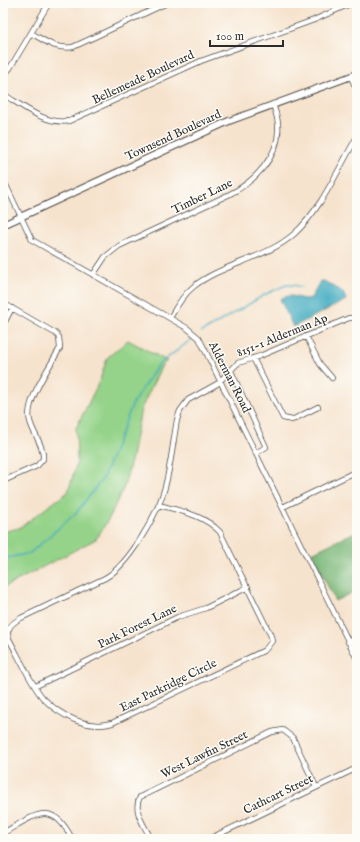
<svg xmlns="http://www.w3.org/2000/svg" width="360" height="842" font-family="'IM FELL English',serif">
  <rect width="100%" height="100%" fill="#fdfcf7"/>
  <filter id="ink" filterUnits="userSpaceOnUse"><feTurbulence type="fractalNoise" baseFrequency=".025" numOctaves="2"/><feDisplacementMap in="SourceGraphic" scale="8" xChannelSelector="R" yChannelSelector="G"/><feConvolveMatrix kernelMatrix="1 2 1 2 8 2 1 2 1" color-interpolation-filters="sRGB"/></filter>
  <filter id="wash" filterUnits="userSpaceOnUse"><feTurbulence type="fractalNoise" baseFrequency=".012" numOctaves="4" result="noise"/><feDisplacementMap in="SourceGraphic" scale="16" xChannelSelector="R" yChannelSelector="G"/><feGaussianBlur stdDeviation="0.9" result="paint"/><feColorMatrix in="noise" values="0 0 0 0 0 0 0 0 0 0 0 0 0 0 0 0 0 1.4 0 .05"/><feComposite in="paint" operator="in"/></filter>
  <g filter="url(#wash)">
    <rect width="100%" height="100%" fill="#f6e3cd"/>
    <!-- green -->
    <path fill="#94d389" stroke="#607f5a" d="M128,340L167,361L162,365L141,409L132,457L124,487L108,520L96,539L3,588V532L19,528L68,492L77,462L76,428L100,380L107,358Z"/>
    <!-- forest -->
    <path fill="#77b575" stroke="#517050" d="M357,531V590L335,601L312,553Z"/>
    <!-- water -->
    <path fill="#40abc0" stroke="#366b76" d="M320,281H324L343,292L346,300L293,327L280,299C294,291 299,302 311,298Z"/>
    <g fill="none" stroke-linecap="round" stroke-linejoin="round">
      <!-- stream -->
      <path stroke="#40abc0" stroke-width="1.5" d="M202,332L266,294L286,285H294L301,287
        M3,559L30,553L76,513L103,478L133,403L158,365L192,339"/>
    </g>
  </g>
  <g filter="url(#ink)">
    <g fill="none" stroke-linecap="round" stroke-linejoin="round">
      <!-- street casing -->
      <g stroke="#494743" stroke-width="6">
        <path id="street" d="M31,33C45,41 56,50 73,47L167,3
          M3,76L10,68L49,3
          M351,77L357,90
          M3,94C23,106 45,125 69,121L201,61L314,20L352,3
          M3,179L32,240L187,328L199,338L357,659
          M93,275L105,257L119,246L228,195C253,183 281,156 278,125C278,118 275,111 273,104
          M3,303L55,333L59,337L60,348C51,365 24,402 30,421C33,434 44,445 43,459L37,466L3,481
          M170,318C176,307 183,295 193,287C221,264 266,259 294,234C321,210 338,169 357,137
          M3,325L12,308
          M306,336L320,364L332,378
          M253,358L283,418L292,420L318,407
          M231,371L266,447L256,453
          M159,505C181,511 204,515 220,532L271,636L272,641L265,650L112,723C88,730 60,716 43,698C32,686 18,655 9,639C5,629 12,623 21,618L105,578C129,565 158,513 165,487C171,465 173,442 177,420L180,411L188,400L217,384L238,363L260,356L349,318H357
          M283,507L357,471
          M348,642L357,638
          M36,686L178,617L206,608L248,587
          M3,833C34,816 52,798 72,839
          M151,839C145,826 132,811 140,797L272,732L283,730L293,738L316,787
          M209,839L357,768"/>
      </g>
      <!-- secondary casing -->
      <g stroke="#494743" stroke-width="8">
        <path id="secondary" d="M3,225L229,121L357,74"/>
      </g>
      <!-- street -->
      <use href="#street" stroke="#fff" stroke-width="4.5"/>
      <!-- secondary -->
      <use href="#secondary" stroke="#fff" stroke-width="6"/>
    </g>
  </g>
  <g text-anchor="middle" stroke-width="3" stroke-linejoin="round" paint-order="stroke">
    <!-- street labels -->
    <g font-size="12" fill="#2b2b2b" stroke="#fdfcf7">
      <text transform="translate(143 77) rotate(-25)" y="4">Bellemeade Boulevard</text>
      <text transform="translate(173 135) rotate(-25)" y="4">Townsend Boulevard</text>
      <text transform="translate(202 196) rotate(-26)" y="4">Timber Lane</text>
      <text transform="translate(282 335) rotate(-22)" y="4">8151-1 Alderman Ap</text>
      <text transform="translate(230 377) rotate(63)" y="4">Alderman Road</text>
      <text transform="translate(137 626) rotate(-26)" y="4">Park Forest Lane</text>
      <text transform="translate(168 685) rotate(-26)" y="4">East Parkridge Circle</text>
      <text transform="translate(204 754) rotate(-26)" y="4">West Lawfin Street</text>
      <text transform="translate(278 794) rotate(-26)" y="4">Cathcart Street</text>
    </g>
  </g>
  <!-- margin -->
  <rect width="360" height="842" fill="none" stroke="#fdfcf7" stroke-width="16"/>
  <!-- scale -->
  <path d="M210 40v6h73v-6" fill="none" stroke="#2b2b2b" stroke-width="2"/>
  <text x="216" y="40" font-size="12" fill="#2b2b2b" stroke="#fdfcf7" stroke-width="3" paint-order="stroke">100 m</text>
</svg>
